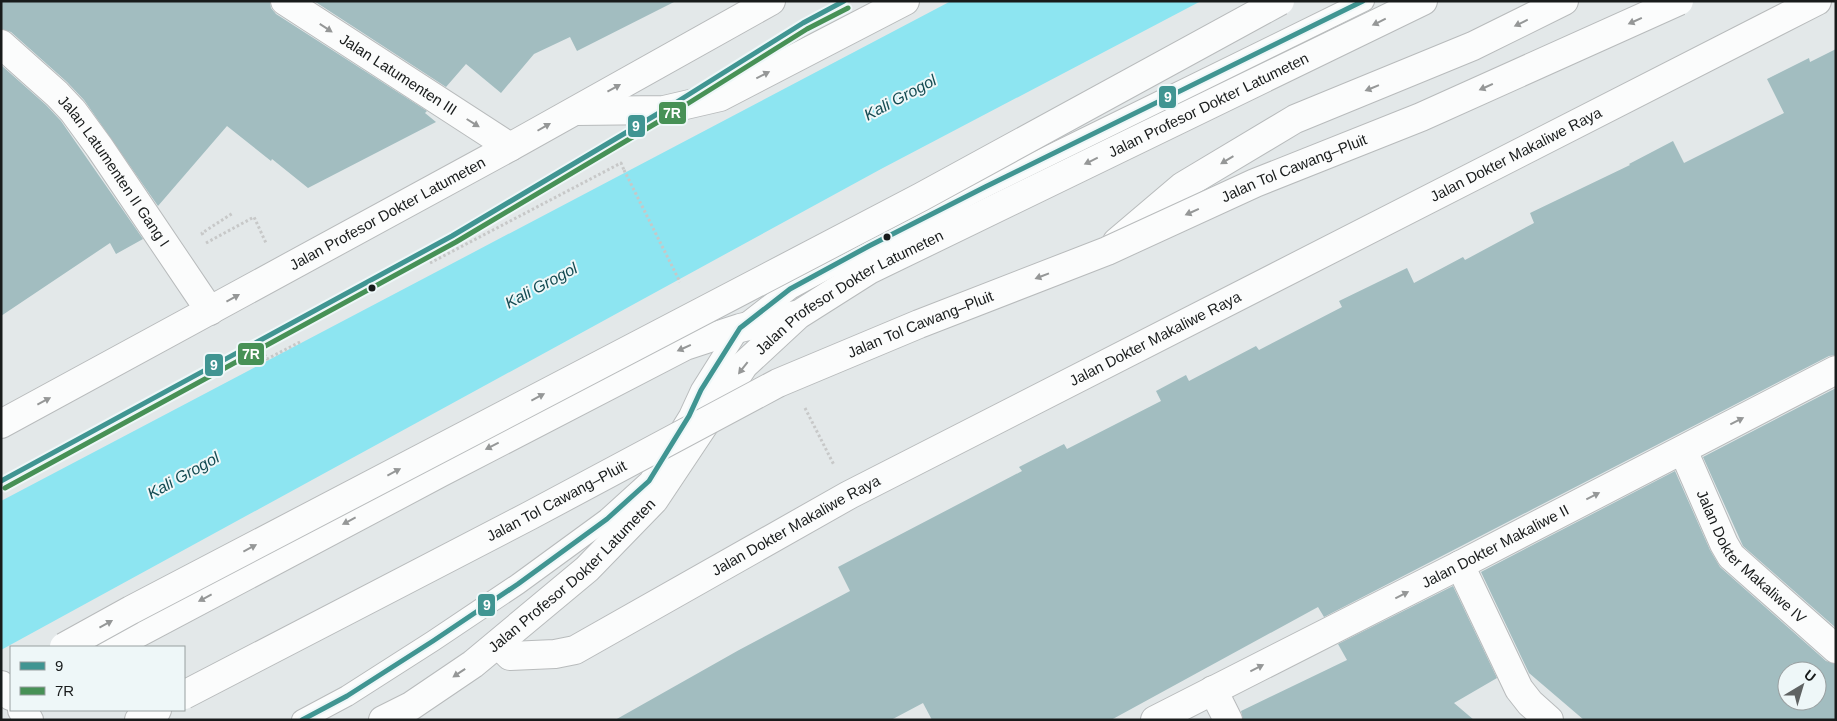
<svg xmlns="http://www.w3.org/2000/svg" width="1837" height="721" font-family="Helvetica,sans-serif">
  <rect width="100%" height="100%" fill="#e3e8e9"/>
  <!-- water -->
  <path fill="#8de5f1" d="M951,1H1201L881,169L1,650V501Z"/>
  <!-- building -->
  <path fill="#a2bdc0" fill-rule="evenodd" d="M1,1H270L271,8L276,14L427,111L425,113L436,122L308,188L272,159L271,161L227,126L158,206L84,100L67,82L11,32L1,29Z
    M314,1H676L577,51L570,37L534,54L501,93L466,64L446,87Z
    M1836,49V355L1829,356L1324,617L1318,607L1111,720H932L923,703L891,720H615L739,650L850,591L838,567L1022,471L1019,467L1064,444L1067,449L1161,401L1156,391L1186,375L1189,381L1256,346L1259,350L1342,307L1339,301L1407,268L1414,283L1463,257L1465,260L1534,223L1530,213L1630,165L1629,164L1673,141L1684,163L1784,113L1767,79L1809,58L1810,62Z
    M1,65L46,105L61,121L143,239L116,254L110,243L1,316Z
    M1836,388V628L1743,546L1703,457Z
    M1675,471L1710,550L1720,567L1826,661L1836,664V720H1584L1529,673L1481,572ZM1787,671H1817V701H1787Z
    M1453,586L1497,678L1454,703L1474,720H1243L1241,711L1347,660L1338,644Z"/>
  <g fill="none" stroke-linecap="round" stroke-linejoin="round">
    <!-- lane casing -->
    <g stroke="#b8bbbc" stroke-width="22">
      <path id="lane" d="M302,720L347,696L433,641L518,584L607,519L649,481L689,416L701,390L740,328L790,289L869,246L985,187L1364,1"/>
    </g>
    <!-- street casing -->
    <g stroke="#b8bbbc" stroke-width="30">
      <g id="street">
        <path id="s1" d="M285,1L510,147"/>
        <path id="s2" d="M1,44L57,94L73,111L100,148L210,311"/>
        <path id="s3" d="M1683,450L1724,544L1731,556L1836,649"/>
        <path d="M1460,565L1519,689L1530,703L1549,720"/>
        <path d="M1213,690L1228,720"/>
        <path id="s4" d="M1155,720L1460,565L1836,370"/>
      </g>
    </g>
    <!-- secondary casing -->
    <g stroke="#b8bbbc" stroke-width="30">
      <g id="secondary">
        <path id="s5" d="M498,644L510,656L555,654L575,650L849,495L1817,1"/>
      </g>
    </g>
    <!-- highway casing -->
    <g stroke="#b8bbbc" stroke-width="30">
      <g id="highway">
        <path d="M576,111L664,110L720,97L905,1"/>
        <path d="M1117,242L1183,186L1295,119L1473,46L1564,1"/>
        <path id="s6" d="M1,424L510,147L771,1"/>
        <path d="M112,647L440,473L685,346L740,328L796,315"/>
        <path d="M1,685L11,696"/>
        <path d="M22,710L29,720"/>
        <path d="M139,720L157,710"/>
        <path id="s7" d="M383,720L411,706L473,664L587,569L654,500L744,365L798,315L869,270L1423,1"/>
      </g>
    </g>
    <!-- path -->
    <path stroke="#c7c8c8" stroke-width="3" stroke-dasharray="2.5 2.5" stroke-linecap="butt" d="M203,235L202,233L233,213
      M206,243L254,217L266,243
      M430,263L621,163L624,170
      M300,342L267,359L262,350L313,322
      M805,408L834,465"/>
    <!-- lane -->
    <use href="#lane" stroke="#fbfcfc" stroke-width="20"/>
    <!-- street -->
    <use href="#street" stroke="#fbfcfc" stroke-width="28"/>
    <!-- secondary -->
    <use href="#secondary" stroke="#fbfcfc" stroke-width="28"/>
    <!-- highway -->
    <use href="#highway" stroke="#fbfcfc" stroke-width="28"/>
    <!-- highway-bridge casing -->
    <g stroke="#b8bbbc" stroke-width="30" stroke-linecap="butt">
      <g id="highway-bridge">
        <path d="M64,647L131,610L921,197L1280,1"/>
        <path id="s8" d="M184,695L529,516L778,383L919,324L1107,251L1255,183L1421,117L1679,1"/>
      </g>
    </g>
    <!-- path-bridge -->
    <path stroke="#c7c8c8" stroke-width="3" stroke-dasharray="2.5 2.5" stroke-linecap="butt" d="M624,170L680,282"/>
    <!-- highway-bridge -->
    <use href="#highway-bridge" stroke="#fbfcfc" stroke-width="28"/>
    <!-- bus-1 casing -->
    <g stroke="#eef7f8" stroke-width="9">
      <path id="bus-1" d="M1,481L452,236L664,110L803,23L844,1
        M302,720L347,696L433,641L518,584L607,519L649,481L689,416L701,390L740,328L790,289L869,246L985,187L1363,1"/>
    </g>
    <!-- bus-2 casing -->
    <g stroke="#eef7f8" stroke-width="9">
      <path id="bus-2" d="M5,488L456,242L668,116L807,29L848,8"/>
    </g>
    <!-- bus-1 -->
    <use href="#bus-1" stroke="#409592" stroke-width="5"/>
    <!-- bus-2 -->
    <use href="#bus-2" stroke="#479156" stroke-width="5"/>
  </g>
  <!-- one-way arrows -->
  <defs><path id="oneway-solid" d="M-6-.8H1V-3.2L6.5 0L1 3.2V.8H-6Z" transform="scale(1.25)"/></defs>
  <g fill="#959797">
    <use href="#oneway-solid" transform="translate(1635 21) rotate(156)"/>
    <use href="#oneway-solid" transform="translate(1379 22) rotate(154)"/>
    <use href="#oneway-solid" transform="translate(1521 23) rotate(154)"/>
    <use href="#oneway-solid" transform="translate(326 28) rotate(33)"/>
    <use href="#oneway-solid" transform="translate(763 75) rotate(-27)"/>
    <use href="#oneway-solid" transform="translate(1486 87) rotate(156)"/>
    <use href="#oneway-solid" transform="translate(614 88) rotate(-29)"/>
    <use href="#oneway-solid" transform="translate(1372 88) rotate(158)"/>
    <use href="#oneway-solid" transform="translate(473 123) rotate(32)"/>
    <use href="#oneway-solid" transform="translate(544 127) rotate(-30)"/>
    <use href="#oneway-solid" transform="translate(1227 160) rotate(149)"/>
    <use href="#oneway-solid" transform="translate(1091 161) rotate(154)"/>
    <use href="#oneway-solid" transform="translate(1192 212) rotate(156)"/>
    <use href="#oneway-solid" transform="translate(1042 276) rotate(159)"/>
    <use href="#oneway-solid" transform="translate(233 298) rotate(-29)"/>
    <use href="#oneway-solid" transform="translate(684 348) rotate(156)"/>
    <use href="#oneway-solid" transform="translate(743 368) rotate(128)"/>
    <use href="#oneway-solid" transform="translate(538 397) rotate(-28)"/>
    <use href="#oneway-solid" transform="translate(44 401) rotate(-28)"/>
    <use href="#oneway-solid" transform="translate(1737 421) rotate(-27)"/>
    <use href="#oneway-solid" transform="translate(492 446) rotate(153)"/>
    <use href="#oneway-solid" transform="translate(394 472) rotate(-28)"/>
    <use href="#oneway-solid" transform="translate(1593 496) rotate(-27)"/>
    <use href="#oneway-solid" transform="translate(349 521) rotate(152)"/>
    <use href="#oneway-solid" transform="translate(250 548) rotate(-28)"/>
    <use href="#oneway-solid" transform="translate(1402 595) rotate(-27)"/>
    <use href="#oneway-solid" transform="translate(205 598) rotate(152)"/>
    <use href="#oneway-solid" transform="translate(106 624) rotate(-29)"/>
    <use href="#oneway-solid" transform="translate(1257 668) rotate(-27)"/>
    <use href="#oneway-solid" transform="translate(459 673) rotate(146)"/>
  </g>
  <!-- markers -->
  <g fill="#181b1b" stroke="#eef7f8" stroke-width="2">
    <circle cx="887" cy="237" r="4.5"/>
    <circle cx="372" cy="288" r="4.5"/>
  </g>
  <g text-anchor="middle" stroke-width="4" stroke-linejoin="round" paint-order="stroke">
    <!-- street labels -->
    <g font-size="15" fill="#181b1b" stroke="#eef7f8">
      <text dy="5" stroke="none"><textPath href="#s1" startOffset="135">Jalan Latumenten III</textPath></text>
      <text dy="5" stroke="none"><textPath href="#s7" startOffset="1048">Jalan Profesor Dokter Latumeten</textPath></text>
      <text dy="5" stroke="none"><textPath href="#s5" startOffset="1146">Jalan Dokter Makaliwe Raya</textPath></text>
      <text dy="5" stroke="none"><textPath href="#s8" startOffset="1230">Jalan Tol Cawang–Pluit</textPath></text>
      <text dy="5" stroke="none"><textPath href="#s2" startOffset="171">Jalan Latumenten II Gang I</textPath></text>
      <text dy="5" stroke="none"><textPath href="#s6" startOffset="440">Jalan Profesor Dokter Latumeten</textPath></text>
      <text dy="5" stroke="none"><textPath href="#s7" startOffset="642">Jalan Profesor Dokter Latumeten</textPath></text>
      <text dy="5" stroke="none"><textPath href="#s8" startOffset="825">Jalan Tol Cawang–Pluit</textPath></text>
      <text dy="5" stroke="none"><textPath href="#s5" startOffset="741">Jalan Dokter Makaliwe Raya</textPath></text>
      <text dy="5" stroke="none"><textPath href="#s8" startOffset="420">Jalan Tol Cawang–Pluit</textPath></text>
      <text dy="5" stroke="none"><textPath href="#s5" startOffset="336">Jalan Dokter Makaliwe Raya</textPath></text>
      <text dy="5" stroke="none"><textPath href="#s4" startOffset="382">Jalan Dokter Makaliwe II</textPath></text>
      <text dy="5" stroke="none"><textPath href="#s3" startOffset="129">Jalan Dokter Makaliwe IV</textPath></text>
      <text dy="5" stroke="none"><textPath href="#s7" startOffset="239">Jalan Profesor Dokter Latumeten</textPath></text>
    </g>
    <!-- water labels -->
    <g font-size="16" font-style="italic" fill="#144b52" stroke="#eef7f8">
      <text transform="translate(900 97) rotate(-28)" y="6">Kali Grogol</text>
      <text transform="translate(541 285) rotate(-28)" y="6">Kali Grogol</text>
      <text transform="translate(183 475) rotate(-29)" y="6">Kali Grogol</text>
    </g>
  </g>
  <g stroke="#eef7f8" stroke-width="2">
    <rect x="1158" y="85" width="19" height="24" rx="5" fill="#409592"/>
    <rect x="658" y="101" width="29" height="24" rx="5" fill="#479156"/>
    <rect x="627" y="114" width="19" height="24" rx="5" fill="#409592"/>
    <rect x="237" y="342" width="28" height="24" rx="5" fill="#479156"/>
    <rect x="204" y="353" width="20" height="24" rx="5" fill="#409592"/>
    <rect x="477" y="593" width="19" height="24" rx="5" fill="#409592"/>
  </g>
  <g font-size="14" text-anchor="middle" font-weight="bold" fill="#fff">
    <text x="1168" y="102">9</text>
    <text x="672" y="118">7R</text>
    <text x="636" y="131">9</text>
    <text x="251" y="359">7R</text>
    <text x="214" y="370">9</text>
    <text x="487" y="610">9</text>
  </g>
  <!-- border -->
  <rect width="1837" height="721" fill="none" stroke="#181b1b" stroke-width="5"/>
  <!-- legend -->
  <rect x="10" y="646" width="175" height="65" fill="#eef7f8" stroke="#989fa0"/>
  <rect x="20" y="662" width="25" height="8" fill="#409592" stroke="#989fa0"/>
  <text x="55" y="671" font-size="15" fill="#181b1b">9</text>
  <rect x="20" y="687" width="25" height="8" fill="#479156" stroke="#989fa0"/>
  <text x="55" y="696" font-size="15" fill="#181b1b">7R</text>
  <!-- north arrow -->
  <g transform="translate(1802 686) rotate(38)"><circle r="24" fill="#eef7f8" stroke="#989fa0"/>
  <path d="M0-4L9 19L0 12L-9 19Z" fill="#5f6363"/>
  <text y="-8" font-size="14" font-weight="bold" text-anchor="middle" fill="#181b1b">U</text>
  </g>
</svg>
